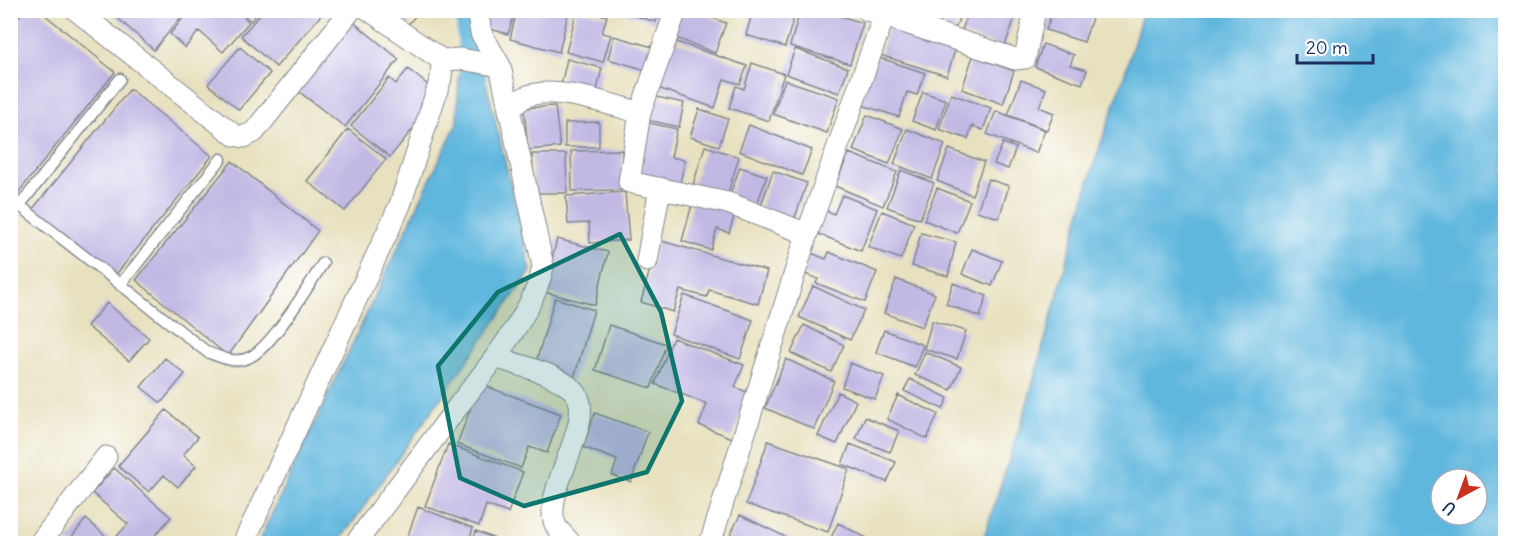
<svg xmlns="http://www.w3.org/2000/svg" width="1516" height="554" font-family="Delius,sans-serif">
  <rect width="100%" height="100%" fill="#fff"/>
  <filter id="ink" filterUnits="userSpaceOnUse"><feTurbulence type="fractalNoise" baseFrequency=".0167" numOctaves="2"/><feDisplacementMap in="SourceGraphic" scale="12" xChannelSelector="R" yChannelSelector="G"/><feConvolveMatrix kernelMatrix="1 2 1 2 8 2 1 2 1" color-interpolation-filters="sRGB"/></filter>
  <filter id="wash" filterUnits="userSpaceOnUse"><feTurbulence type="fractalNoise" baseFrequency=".008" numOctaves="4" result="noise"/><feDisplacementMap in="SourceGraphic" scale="24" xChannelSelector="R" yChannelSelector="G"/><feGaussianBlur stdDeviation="1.35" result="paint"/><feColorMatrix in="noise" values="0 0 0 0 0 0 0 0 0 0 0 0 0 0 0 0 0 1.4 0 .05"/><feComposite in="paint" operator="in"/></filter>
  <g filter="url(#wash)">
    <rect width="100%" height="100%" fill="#e8e1bf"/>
    <!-- water -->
    <path fill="#61b7de" stroke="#3e739e" stroke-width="1.5" fill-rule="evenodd" d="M1143,11H1505V543H982L1026,408L1093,167L1123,80ZM1441,479H1477V515H1441Z
      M459,75L486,82L531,271L338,543H258L457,123Z"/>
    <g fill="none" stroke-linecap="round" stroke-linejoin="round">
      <!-- canal -->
      <path stroke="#61b7de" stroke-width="27" d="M469,10L473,79"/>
    </g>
    <g id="blocks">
      <!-- building -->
      <path fill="#c1b8e4" d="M24,10H39L115,72L14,198L10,195V27Z
        M108,10H187L154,50Z
        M190,10H236L249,22L223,52L199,31L185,48L170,34Z
        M238,10H260L251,21Z
        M264,10H318L322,14L276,67L241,36Z
        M388,10H420L407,26Z
        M485,10L515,12L508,34L480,26Z
        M517,10H569L559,52L510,39Z
        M577,10L607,16L602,33L611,35L603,62L566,52Z
        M626,10H660L656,22L625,13Z
        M680,10H712L710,17L726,23L715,53L671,36Z
        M753,10H796L785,47L746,35Z
        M800,10H821L863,23L850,64L790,46Z
        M894,10H962L954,32Z
        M969,10H1002L1016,15L1004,48L961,33Z
        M1053,10H1080L1093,15L1084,42L1046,30Z
        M352,21L399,59L345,127L297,90Z
        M889,25L956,47L947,76L880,55Z
        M614,36L656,48L650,71L608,59Z
        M671,40L747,66L740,84L724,79L715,108L655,87Z
        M1043,44L1074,55L1070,65L1087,70L1082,84L1035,67Z
        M240,47L270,73L239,110L208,84Z
        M795,49L848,68L839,93L786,74Z
        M874,56L925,73L917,95L907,92L899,117L859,104Z
        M973,56L1014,71L1003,104L962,89Z
        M567,59L602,68L596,94L561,85Z
        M752,63L784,74L769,121L729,108L736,86L744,89Z
        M408,69L433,89L421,104L428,110L390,157L351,126L389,78L396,84Z
        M785,80L839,98L827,133L773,114Z
        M1021,80L1046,89L1039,107L1054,113L1047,130L1008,115Z
        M130,89L212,156L114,277L32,210Z
        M923,92L946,100L936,130L912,121Z
        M951,94L991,108L983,130L972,126L968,139L939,129Z
        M652,96L684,103L679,127L647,120Z
        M555,106L560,147L528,150L524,108Z
        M699,109L728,119L719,146L690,137Z
        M996,111L1045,130L1036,153L987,134Z
        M867,115L903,129L889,164L853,150Z
        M599,122V147H565V123Z
        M649,123L677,129L671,157L685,160L679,188L637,178Z
        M749,125L812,150L802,175L739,151Z
        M348,129L386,159L345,211L307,181Z
        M907,129L945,144L932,179L894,164Z
        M1003,143L1016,148L1008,169L994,164Z
        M705,146L739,157L726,199L692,188Z
        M949,149L984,162L972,195L937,181Z
        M622,150L623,190L572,191L571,151Z
        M849,153L897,172L883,206L835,186Z
        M532,154H566L567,193H534Z
        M232,161L318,231L228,356L136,280Z
        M740,167L767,176L756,207L729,197Z
        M901,170L934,183L920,219L887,207Z
        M773,171L807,183L794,220L760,208Z
        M988,179L1009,186L999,218L977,211Z
        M937,188L970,201L957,233L924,220Z
        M625,192L629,240L590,243L589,223L568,224L566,196Z
        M842,195L877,209L861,251L816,233L824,210L834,214Z
        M693,201L735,213L729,233L717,229L711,250L682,241Z
        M882,211L914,224L901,259L868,247Z
        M921,233L956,242L948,276L912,266Z
        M557,239L608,252L595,305L544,292Z
        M658,240L767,271L758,304L709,290L707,297L680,290L673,312L641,302Z
        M972,249L1002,261L992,286L962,274Z
        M829,252L877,272L865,302L816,283L818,279L803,273L811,253L826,259Z
        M896,279L935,294L922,327L884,313Z
        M953,283L987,296L980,317L946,304Z
        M813,286L864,310L850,340L799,317Z
        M684,295L753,320L740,359L671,334Z
        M555,298L594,310L573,381L534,369Z
        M107,303L149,338L129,361L87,326Z
        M932,321L966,331L957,359L924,349Z
        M609,325L666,344L651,388L595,370Z
        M804,325L844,345L831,372L791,353Z
        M884,330L923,345L915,367L876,352Z
        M673,338L744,365L735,387L749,393L732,438L699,425L707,404L655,384Z
        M925,352L961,367L951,390L915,375Z
        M165,358L185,374L161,403L141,387Z
        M786,359L834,381L814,429L765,408Z
        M850,363L884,376L875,399L842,387Z
        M910,379L948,398L943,409L904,391Z
        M480,384L561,414L547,453L529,447L521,468L457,444Z
        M838,392L856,401L837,444L818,436Z
        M898,395L938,414L927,439L887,419Z
        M166,410L198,437L183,455L196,466L178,487L164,475L149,492L118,466Z
        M595,413L648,432L631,482L612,475L617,460L583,447Z
        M865,417L899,431L890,452L856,439Z
        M768,441L849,469L828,532L746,504Z
        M448,444L523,472L508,513L486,505L479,526L425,506Z
        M850,444L896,462L887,482L842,464Z
        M114,468L171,517L148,544H125L117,536L128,524L92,493Z
        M418,507L473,528L468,544H430L408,535Z
        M740,515L790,539L788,544H726Z
        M86,519L115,544H66Z
        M838,523L878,544H828Z
        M476,531L505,543V544H472Z"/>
    </g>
  </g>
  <g filter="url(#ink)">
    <use href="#blocks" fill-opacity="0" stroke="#82888e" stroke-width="1.5"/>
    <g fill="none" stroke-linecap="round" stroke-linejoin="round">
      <!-- service casing -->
      <g stroke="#82888e" stroke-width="13">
        <path id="service" d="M10,198L207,352C220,357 234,364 248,358C270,350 310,284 323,263
          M20,205L120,79
          M120,285L221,159"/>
      </g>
      <!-- minor casing -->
      <g stroke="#82888e" stroke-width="23">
        <path id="minor" d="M76,10L234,135L244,137L254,132L351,10
          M369,10L442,60L461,59L500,66
          M676,10L640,113L629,182L728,203L807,234
          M867,10L1015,59L1025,58L1035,10
          M509,111C514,107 518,101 523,98C549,83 613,105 640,113
          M647,261L660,188
          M496,357C519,366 553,372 572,389C603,415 538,493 556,526C559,532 567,538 571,544
          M39,544L106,457
          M243,544L400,205L441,78L442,60
          M355,544C390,497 425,451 459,405C487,368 536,310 543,266L500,66L481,33L477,10
          M710,544L807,234L886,10"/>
      </g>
      <!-- service -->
      <use href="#service" stroke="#fff" stroke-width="10"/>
      <!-- minor -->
      <use href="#minor" stroke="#fff" stroke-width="21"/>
    </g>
  </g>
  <!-- marked area -->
  <path fill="#0f766e" fill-opacity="0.2" stroke="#0f766e" stroke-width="4.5" stroke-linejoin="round" d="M620,234L661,312L682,401L647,472L524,506L460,478L438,366L498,292Z"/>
  <!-- margin -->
  <rect width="1516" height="554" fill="none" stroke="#fff" stroke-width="36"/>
  <!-- north arrow -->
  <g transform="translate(1459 497) rotate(221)"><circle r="28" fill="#ffffff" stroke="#a4acbf" stroke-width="1.5"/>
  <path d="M0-4.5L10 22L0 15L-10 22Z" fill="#c8321e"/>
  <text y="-9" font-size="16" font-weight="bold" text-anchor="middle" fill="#1b2f5e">U</text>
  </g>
  <!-- scale -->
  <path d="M1297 54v9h76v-9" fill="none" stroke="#1b2f5e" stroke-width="3"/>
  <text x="1306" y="54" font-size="18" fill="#1b2f5e" stroke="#ffffff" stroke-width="4.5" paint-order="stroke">20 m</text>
</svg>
